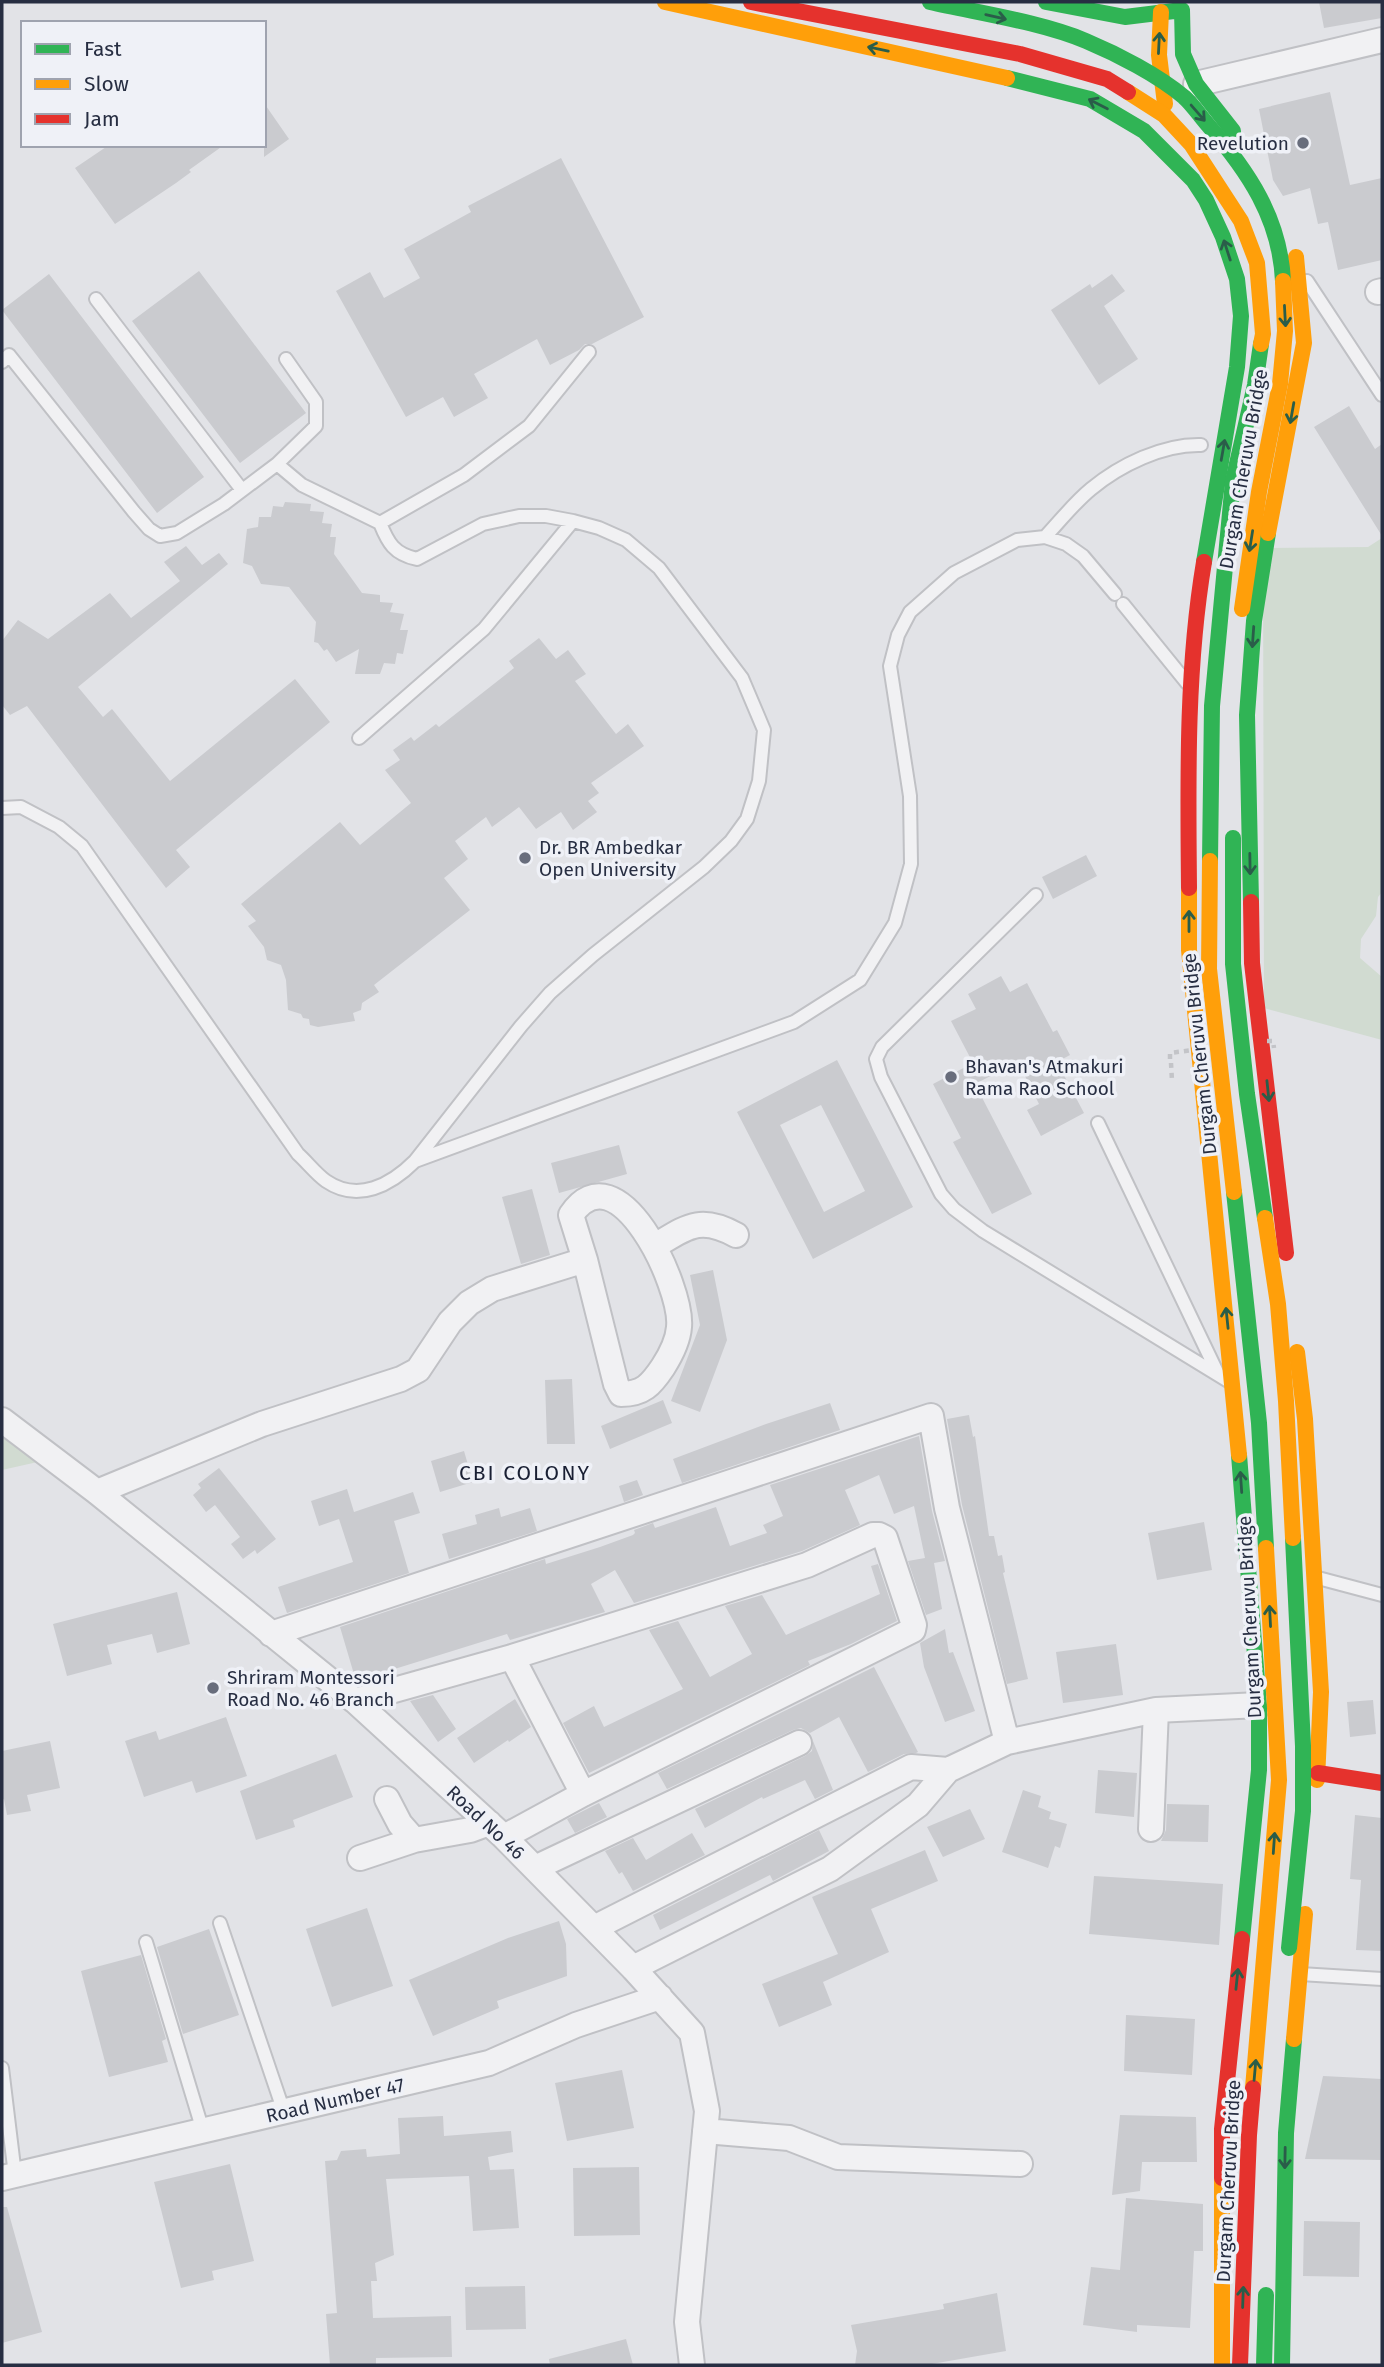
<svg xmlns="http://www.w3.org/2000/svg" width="1384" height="2367" font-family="'Fira Sans',sans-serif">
  <rect width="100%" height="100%" fill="#e2e3e7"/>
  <!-- green -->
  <path fill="#d1dbd1" d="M1382,538V892L1378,897L1376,916L1361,939L1360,958L1382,977V1040L1264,1008L1263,548L1368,547Z
    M2,1425L42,1461L2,1470Z"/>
  <!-- building -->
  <path fill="#cacbcf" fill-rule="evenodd" d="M1319,2H1382V18L1324,28Z
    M1330,92L1350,185L1382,178V260L1338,270L1328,222L1318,224L1310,188L1283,196L1273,180L1259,109Z
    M264,103L289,139L264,157Z
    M109,145H224L189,170L191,172L176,183L115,224L75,168Z
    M561,158L644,317L592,344H585L579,350L550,365L537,339L474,374L488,398L454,417L443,397L406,417L336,291L370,272L384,298L420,278L404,249L471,212L468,206Z
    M199,271L306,413L240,463L132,321Z
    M49,274L204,477L157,513L2,310Z
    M1112,274L1125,291L1104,306L1138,359L1099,385L1051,310L1090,284L1092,288Z
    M1349,406L1375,449L1382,444V536L1314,427Z
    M285,502L311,504L310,511L324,512L322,523L332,524L330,537H336L334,554L362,593L380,595V602L393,603L390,612L404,614L400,630H408L403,654L397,653L395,664L384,663L380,674H355L359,649L336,662L327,649L324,651L318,643L314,642L316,622L289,587L261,584L252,566L243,563L247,529L258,527L259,517H271L273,506L283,507Z
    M186,546L202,565L219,553L228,564L78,687L103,717L112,709L170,781L295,679L330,722L176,850L190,867L166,888L27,706L10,715L2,705V641L18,620L48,639L110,593L131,618L180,581L164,562Z
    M539,638L556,659L568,650L586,674L575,681L616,734L628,724L644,746L591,783L599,793L588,801L597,812L573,830L561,812L536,829L519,807L492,827L486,817L455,841L468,859L444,878L470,910L374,985L379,992L362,1003L361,1010L353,1013L355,1021L318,1027L310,1025L309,1019L303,1018L301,1014L288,1010L286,980L281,965L267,960L264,947L248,926L256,921L241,904L340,822L360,845L411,803L385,770L400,760L393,750L411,737L414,741L436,724L439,727L514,668L509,661Z
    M1086,855L1097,876L1053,899L1042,877Z
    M1001,976L1010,992L1027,983L1053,1032L1057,1030L1070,1055L1057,1062L1084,1113L1041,1136L1027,1110L1039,1104L1018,1062L975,1084L1032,1194L992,1214L953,1142L961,1138L933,1084L973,1063L951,1021L976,1009L968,994Z
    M837,1060L913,1207L813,1259L737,1112ZM821,1105L865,1191L824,1212L780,1125Z
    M619,1145L627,1174L559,1193L551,1163Z
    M532,1189L550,1255L521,1264L502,1197Z
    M713,1270L727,1340L700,1412L671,1401L700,1325L690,1275Z
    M572,1379L575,1444H547L545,1380Z
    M663,1400L672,1423L610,1449L601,1426Z
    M830,1403L840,1430L682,1483L673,1459L766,1424Z
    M969,1415L973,1437L975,1436L989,1536H994L998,1556L1002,1555L1005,1572L1003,1573L1028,1679L1007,1684L962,1505L947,1419Z
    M919,1436L932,1511L945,1561L934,1563L942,1609L926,1615L908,1561L925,1558L914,1506L894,1514L879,1475L845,1490L860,1525L802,1551L634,1603L615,1570L591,1584L605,1612L510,1640L507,1634L356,1681L340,1627L545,1559L546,1564L600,1547L633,1535L635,1533L634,1530L653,1523L655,1528L716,1507L730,1546L767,1533L763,1525L783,1516L770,1485Z
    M464,1451L473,1482L440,1492L431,1461Z
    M219,1468L276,1539L257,1554L255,1550L243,1559L231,1544L240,1537L215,1505L206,1512L193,1495L201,1488L198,1484Z
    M637,1480L643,1495L624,1502L619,1486Z
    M347,1489L354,1512L413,1492L420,1513L394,1521L409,1573L287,1613L278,1587L353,1562L339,1519L319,1526L311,1501Z
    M499,1508L501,1517L530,1508L537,1531L449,1559L442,1534L477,1524L475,1515Z
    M1204,1522L1212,1570L1157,1580L1148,1533Z
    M878,1564L897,1621L851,1644L808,1661L810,1665L589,1773L563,1723L594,1706L604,1727L683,1689L649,1630L678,1621L710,1677L752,1654L725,1606L762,1595L786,1635L880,1594L871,1566Z
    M177,1592L190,1644L157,1653L152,1634L107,1645L112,1664L67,1676L53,1624Z
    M945,1629L949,1653L953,1652L975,1711L945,1722L924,1667L920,1643Z
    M1116,1644L1123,1695L1063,1703L1056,1652Z
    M874,1667L918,1752L916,1753L904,1754L868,1772L839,1717L810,1733L801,1728L793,1730L667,1789L658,1773Z
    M433,1695L456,1729L438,1742L410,1701Z
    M515,1699L531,1727L509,1742L508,1740L474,1763L457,1738Z
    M1373,1700L1376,1734L1350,1737L1347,1702Z
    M226,1717L247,1776L196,1793L192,1781L144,1797L125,1741L156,1731L159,1740Z
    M50,1741L60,1788L27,1795L31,1811L7,1815L4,1799L2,1800V1751Z
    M813,1741L833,1790L815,1799L805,1780L763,1799L762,1797L705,1828L695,1809L805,1756L812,1751Z
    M336,1754L353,1797L293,1820L295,1827L256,1840L240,1791Z
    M1098,1770L1137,1773L1134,1817L1095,1813Z
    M1023,1790L1041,1796L1038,1807L1051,1812L1049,1819L1067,1824L1060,1848L1055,1846L1048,1868L1002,1852Z
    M599,1803L607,1817L575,1833L567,1819Z
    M1167,1804L1209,1805L1208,1842L1161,1841L1166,1830Z
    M970,1809L985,1839L943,1857L927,1827Z
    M1355,1815L1382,1818V1951L1356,1950L1361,1880L1350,1879Z
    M819,1830L829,1851L773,1881L770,1875L660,1930L653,1915Z
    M692,1833L705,1855L633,1891L622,1872L619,1874L605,1851L633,1838L646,1860Z
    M925,1850L938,1881L871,1909L889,1952L823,1982L832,2005L779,2027L762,1984L838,1954L812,1897Z
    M1094,1876L1223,1884L1219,1945L1089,1934Z
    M367,1908L393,1986L332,2007L306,1929Z
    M559,1921L566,1944L567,1976L497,2001L499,2008L433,2036L409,1980L508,1938Z
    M209,1929L239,2015L183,2034L157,1947Z
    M141,1955L166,2039L162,2041L168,2062L109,2077L81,1971Z
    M1126,2015L1195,2019L1192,2075L1124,2071Z
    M622,2070L634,2128L567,2141L555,2083Z
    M1323,2076L1382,2079V2160L1305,2159Z
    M1120,2115L1196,2117L1197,2162H1142L1140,2191L1112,2195Z
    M443,2116L444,2136L511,2131L513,2152L488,2157L490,2170L514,2169L519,2228L473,2231L469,2176L386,2179L394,2255L375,2263L377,2281H371L373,2318L451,2316L452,2357L376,2358V2365H330L326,2314L337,2313L325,2161L337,2160L341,2151L366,2149L367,2157L400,2154L398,2118Z
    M230,2164L254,2261L212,2271L214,2280L181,2288L154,2182Z
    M639,2167L640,2235L574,2236L573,2168Z
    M1126,2198L1203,2204V2251H1194L1190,2328L1137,2325V2332L1083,2325L1091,2267L1120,2270Z
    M2,2207H7L42,2332L2,2343Z
    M1304,2221L1360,2222L1359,2277L1303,2276Z
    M525,2286L526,2329L466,2330L465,2287Z
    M997,2293L1006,2351L926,2365H855L857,2351L851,2325L944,2309L943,2304Z
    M626,2339L633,2365H550L549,2359Z"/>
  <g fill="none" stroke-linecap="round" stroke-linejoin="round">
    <!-- lane casing -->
    <g stroke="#c0c1c5" stroke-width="16">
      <path id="lane" d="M1307,281L1382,395
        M96,299L242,490
        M2,362L9,355L134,512L149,529L160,536L177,533L224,504L277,464L302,485L380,523C388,543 394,554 417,559L483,524L519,516H546L573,521L599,528L626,540L659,568L742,678L764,730L759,781L747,819L731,841L704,867L593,955L550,993L521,1026L415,1161C391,1185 358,1203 326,1181C316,1174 307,1162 298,1154L82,846L59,827L21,807L2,808
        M277,464L316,426V402L286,359
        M380,523L464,475L529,426L589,352
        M1045,537C1060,521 1074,503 1091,489C1120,465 1163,444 1201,445
        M1123,604L1187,683
        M359,738L484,629L573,521
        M1036,895L882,1047L876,1059L881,1077L941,1194L954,1209L983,1231L1228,1381
        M1098,1123L1218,1374
        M415,1161L794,1022L860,980L895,923L911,864L910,796L890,666L898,635L910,612L954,573L1017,540L1045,537L1066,544L1083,556L1115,594
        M1318,1578L1382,1595
        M220,1923L284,2112
        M146,1942L203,2131
        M1300,1974L1382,1979
        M2,2068L15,2175"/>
    </g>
    <!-- street casing -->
    <g stroke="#c0c1c5" stroke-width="28">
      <path id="street" d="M1196,84L1382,40
        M1378,292L1382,291
        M655,1246C687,1227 700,1215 736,1235
        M2,1420L97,1492L355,1701L504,1837L633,1968L692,2033L707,2111L687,2322L692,2365
        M97,1492L262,1424L401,1379L418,1370L450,1322L469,1303L492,1289L585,1260L616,1384L621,1394C643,1394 651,1385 663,1367C670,1356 678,1341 679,1327C683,1287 617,1146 571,1215L585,1260
        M271,1634L931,1416L947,1508L1007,1742
        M512,1657L583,1794
        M355,1701L512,1657L807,1565L873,1535H879L885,1538L914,1625L913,1630L583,1794L504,1837
        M387,1799L400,1824L414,1840
        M1151,1829L1156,1710
        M360,1858L414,1840L470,1830L489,1823
        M535,1868L799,1743
        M594,1928L911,1767L948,1770L1007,1742L1156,1710L1259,1705
        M633,1968L830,1869L918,1805L948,1770
        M705,2131L789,2138L838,2157L1020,2164
        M2,2178L489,2063L576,2025L660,1997"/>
    </g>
    <!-- path -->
    <path stroke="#c3c4c8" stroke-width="4.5" stroke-dasharray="5 5" stroke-linecap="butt" d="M1171,1063L1172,1081"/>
    <!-- lane -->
    <use href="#lane" stroke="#f1f1f3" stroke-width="12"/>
    <!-- street -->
    <use href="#street" stroke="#f1f1f3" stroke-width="24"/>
    <!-- fast -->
    <path stroke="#30b455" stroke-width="16" d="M1046,2L1125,17L1182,10L1183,54L1196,84L1233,131
      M1007,78L1090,99L1144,131L1193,180L1206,200L1223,237L1237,279L1241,316L1237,367L1204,562
      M1251,902L1247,715L1254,621L1268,533
      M1239,1455L1259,1705V1770L1242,1939
      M1282,2365L1286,2133L1294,2039"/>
    <!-- slow -->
    <path stroke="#ff9f0a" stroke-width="16" d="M665,2L1007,78
      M1161,12L1159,55L1165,104
      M1268,533L1304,343L1296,257
      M1189,888V950L1239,1455
      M1297,1352L1305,1419L1321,1692L1317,1780
      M1294,2039L1305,1914
      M1222,2178V2365"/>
    <!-- jam -->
    <path stroke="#e5322d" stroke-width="16" d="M1189,888C1188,780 1186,669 1204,562
      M1251,902L1252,963L1286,1253
      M1318,1773L1382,1783
      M1222,2178V2129L1242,1939"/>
    <!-- path-bridge -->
    <path stroke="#c3c4c8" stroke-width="4.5" stroke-dasharray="5 5" stroke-linecap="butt" d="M1267,1041H1273L1274,1048
      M1170,1059V1053L1193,1050"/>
    <!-- fast-bridge -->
    <path stroke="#30b455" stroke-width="16" d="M930,2C978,13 1041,22 1086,41C1117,54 1158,75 1184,97C1193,105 1200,116 1208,125C1248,171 1280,218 1283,281
      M1233,838V964L1247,1094L1265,1218
      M1210,861L1212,706L1233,481L1255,385L1261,344
      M1234,1192L1259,1423L1266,1548
      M1289,1948L1303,1811V1746L1293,1538
      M1264,2365L1266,2295"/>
    <!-- slow-bridge -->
    <path stroke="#ff9f0a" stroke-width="16" d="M1128,92L1164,115L1191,144L1241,221L1257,263L1263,334L1261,344
      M1242,609L1259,492L1280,384L1285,331L1283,281
      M1210,861L1209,969L1234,1192
      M1265,1218L1278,1304L1286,1401L1293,1538
      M1253,2088L1279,1780L1266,1548"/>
    <!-- jam-bridge -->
    <path stroke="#e5322d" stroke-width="16" d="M751,2L1020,54L1107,79L1128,92
      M1240,2365L1249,2135L1253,2088"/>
  </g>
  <!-- one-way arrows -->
  <defs><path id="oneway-shaft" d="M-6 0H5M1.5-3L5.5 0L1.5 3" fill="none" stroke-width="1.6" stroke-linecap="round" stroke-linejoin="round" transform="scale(1.75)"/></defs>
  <g stroke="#2a5d49">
    <use href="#oneway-shaft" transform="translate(996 17) rotate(13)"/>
    <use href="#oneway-shaft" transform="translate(1159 43) rotate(-87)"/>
    <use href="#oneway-shaft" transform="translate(878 49) rotate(-168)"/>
    <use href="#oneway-shaft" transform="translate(1098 104) rotate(-153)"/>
    <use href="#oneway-shaft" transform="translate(1198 113) rotate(49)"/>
    <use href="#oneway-shaft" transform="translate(1227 250) rotate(-108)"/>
    <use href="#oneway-shaft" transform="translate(1285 316) rotate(87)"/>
    <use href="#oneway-shaft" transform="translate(1292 413) rotate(100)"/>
    <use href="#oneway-shaft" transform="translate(1223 450) rotate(-80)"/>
    <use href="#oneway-shaft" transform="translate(1251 541) rotate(99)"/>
    <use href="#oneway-shaft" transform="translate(1253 637) rotate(94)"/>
    <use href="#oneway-shaft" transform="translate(1250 864) rotate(89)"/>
    <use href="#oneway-shaft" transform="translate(1189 921) rotate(-90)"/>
    <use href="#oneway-shaft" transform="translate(1268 1091) rotate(84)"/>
    <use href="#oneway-shaft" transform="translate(1227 1318) rotate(-96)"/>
    <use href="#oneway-shaft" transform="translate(1241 1482) rotate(-94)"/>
    <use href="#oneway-shaft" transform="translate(1270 1616) rotate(-93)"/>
    <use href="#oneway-shaft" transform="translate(1274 1843) rotate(-86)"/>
    <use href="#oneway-shaft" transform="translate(1237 1979) rotate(-84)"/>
    <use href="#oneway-shaft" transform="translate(1255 2070) rotate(-85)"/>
    <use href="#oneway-shaft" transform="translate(1285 2158) rotate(91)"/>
    <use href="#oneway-shaft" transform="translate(1243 2297) rotate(-88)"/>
  </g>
  <!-- markers -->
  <g fill="#686d7c" stroke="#eff1f7" stroke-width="2.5">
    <circle cx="1303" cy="143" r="7"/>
    <circle cx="525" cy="858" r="7"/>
    <circle cx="951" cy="1077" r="7"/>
    <circle cx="213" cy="1688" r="7"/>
  </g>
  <g text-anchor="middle" stroke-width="7" stroke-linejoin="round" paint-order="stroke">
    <!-- poi labels -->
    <g font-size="19" fill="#272e42" stroke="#eff1f7" text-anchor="start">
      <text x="1289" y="150" text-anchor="end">Revelution</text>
      <text x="539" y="854">Dr. BR Ambedkar<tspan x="539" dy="22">Open University</tspan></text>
      <text x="965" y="1073">Bhavan's Atmakuri<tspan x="965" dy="22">Rama Rao School</tspan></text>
      <text x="227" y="1684">Shriram Montessori<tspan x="227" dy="22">Road No. 46 Branch</tspan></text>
    </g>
    <!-- street labels -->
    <g font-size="19" fill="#272e42" stroke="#eff1f7">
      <text transform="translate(1243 469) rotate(-80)" y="7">Durgam Cheruvu Bridge</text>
      <text transform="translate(1199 1054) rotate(-96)" y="7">Durgam Cheruvu Bridge</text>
      <text transform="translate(1249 1617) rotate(-93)" y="7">Durgam Cheruvu Bridge</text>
      <text transform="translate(486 1822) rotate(43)" y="7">Road No 46</text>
      <text transform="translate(335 2100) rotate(-13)" y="7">Road Number 47</text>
      <text transform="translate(1228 2181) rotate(-87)" y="7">Durgam Cheruvu Bridge</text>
    </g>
    <!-- neighbourhood labels -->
    <g font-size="21" letter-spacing="2" fill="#191f33" stroke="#eff1f7">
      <text x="525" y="1480">CBI COLONY</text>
    </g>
  </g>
  <!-- border -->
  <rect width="1384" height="2367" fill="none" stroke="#272e42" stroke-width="7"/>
  <!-- legend -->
  <rect x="21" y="21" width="245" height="126" fill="#eff1f7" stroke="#9fa3af" stroke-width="2"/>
  <rect x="35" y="44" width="35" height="10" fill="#30b455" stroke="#9fa3af" stroke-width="2"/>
  <text x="84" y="56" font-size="21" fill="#272e42">Fast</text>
  <rect x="35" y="79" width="35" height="10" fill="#ff9f0a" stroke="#9fa3af" stroke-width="2"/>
  <text x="84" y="91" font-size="21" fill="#272e42">Slow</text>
  <rect x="35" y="114" width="35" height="10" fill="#e5322d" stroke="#9fa3af" stroke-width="2"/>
  <text x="84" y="126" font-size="21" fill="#272e42">Jam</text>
</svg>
